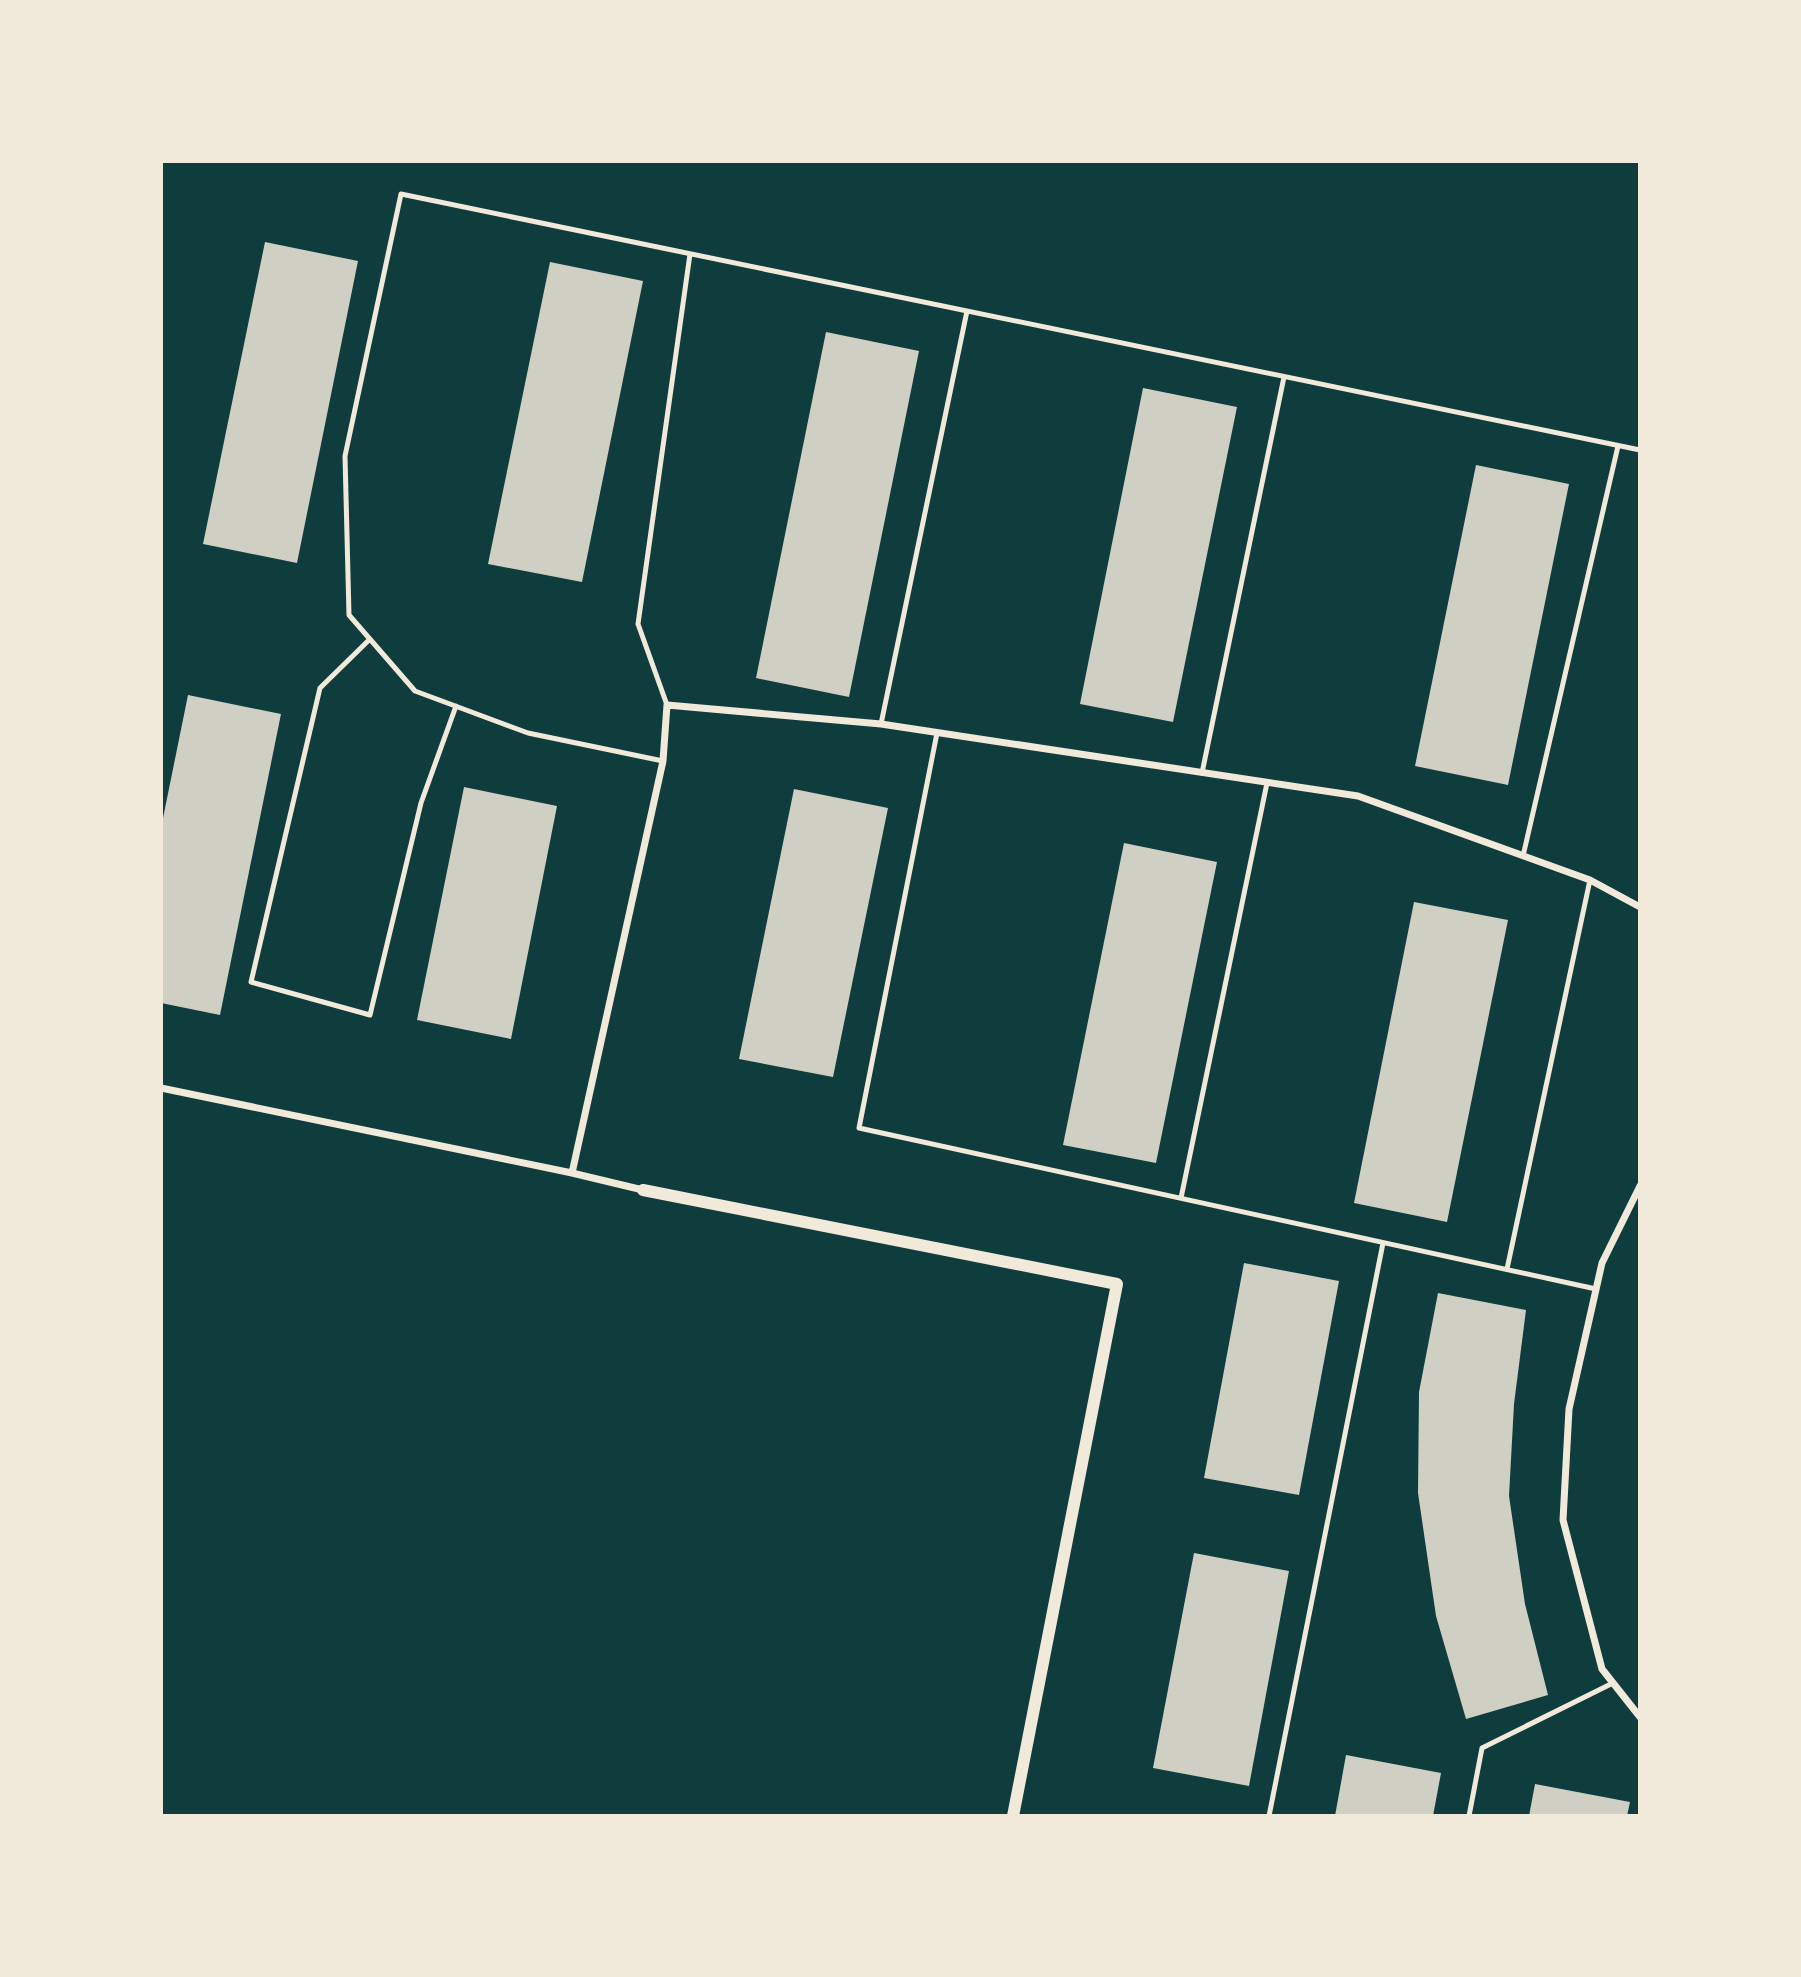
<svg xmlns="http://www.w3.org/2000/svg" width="1801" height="1977" font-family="Arial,sans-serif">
  <rect width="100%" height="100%" fill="#0f3d3e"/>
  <!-- building -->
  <path fill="#cfcfc3" d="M265,242L358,261L297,563L203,544Z
    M550,262L643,281L582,582L488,564Z
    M826,332L919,351L849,697L756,678Z
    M1143,388L1237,407L1173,722L1080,704Z
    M1476,465L1569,484L1508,785L1415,766Z
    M188,695L281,714L220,1015L161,1003V828Z
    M464,787L557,806L511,1039L417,1020Z
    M794,789L888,808L833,1077L739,1059Z
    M1124,843L1217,862L1156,1163L1063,1145Z
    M1414,902L1508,920L1447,1222L1354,1203Z
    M1244,1263L1339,1281L1299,1495L1204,1478Z
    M1438,1293L1526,1310L1514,1404L1509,1496L1525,1604L1548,1695L1466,1719L1436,1616L1418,1493L1419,1392Z
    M1194,1553L1289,1571L1249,1786L1153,1768Z
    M1346,1755L1441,1773L1433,1816H1335Z
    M1535,1784L1630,1802L1627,1816H1529Z"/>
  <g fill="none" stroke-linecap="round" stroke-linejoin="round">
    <!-- service -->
    <path stroke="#f1e9da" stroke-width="5" d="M370,639L320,688L251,982L370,1015L421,803L456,706
      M667,705L638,624L690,254
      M881,724L967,311
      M937,733L859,1128L1596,1289
      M663,761L528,733L415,691L349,615L345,456L401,194L1640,450
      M1202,773L1284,377
      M1523,856L1618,446
      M1181,1198L1267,783
      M1507,1269L1590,880
      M1269,1816L1383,1243
      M1469,1816L1482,1748L1613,1683"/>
    <!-- minor -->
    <path stroke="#f1e9da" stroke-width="7" d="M161,1088L572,1173L643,1190
      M572,1173L663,761L667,705L881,724L1358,796L1590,880L1640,907
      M1640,1186L1602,1263L1569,1409L1563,1520L1602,1669L1640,1717"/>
    <!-- tertiary -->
    <path stroke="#f1e9da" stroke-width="12" d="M643,1190L1117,1284L1013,1816"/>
  </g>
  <!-- border -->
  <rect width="1801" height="1977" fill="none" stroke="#f1e9da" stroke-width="326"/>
</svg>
